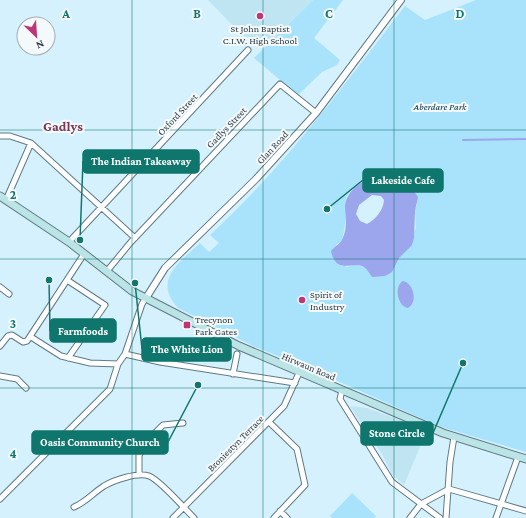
<svg xmlns="http://www.w3.org/2000/svg" width="526" height="518" font-family="'Crimson Pro',serif">
  <rect width="100%" height="100%" fill="#d4f1fd"/>
  <!-- built -->
  <path fill="#bfe5f3" d="M208,0H313L263,48L239,32Z
    M350,406L367,408L427,430L404,485L392,474L382,454Z"/>
  <!-- green -->
  <path fill="#a9e3fb" fill-rule="evenodd" d="M313,0H343L314,38L340,60L337,65L322,72L298,95L254,58Z
    M476,0H526V452L441,427L313,370L253,346L178,308C152,280 180,262 200,243L209,252L219,243L210,235C285,166 343,86 405,6L425,20ZM364,181L393,183L394,185H401L417,204L415,211L416,228L399,258L365,267L356,265L346,267L336,245L342,241C343,234 345,228 345,221C347,198 340,196 364,181ZM399,288L413,302L410,307L402,304Z
    M352,493L376,516L374,518H332L330,516Z"/>
  <!-- water -->
  <path fill="#9ba6ec" fill-rule="evenodd" d="M364,181L393,183L395,185H401L402,183L411,187L418,197L415,211L414,238L412,245L399,258L392,272L385,276L372,277C370,274 367,269 364,267C353,261 336,275 331,251C334,247 340,244 342,240C354,215 331,202 364,181ZM372,195L381,196L384,200C383,211 376,219 367,224L360,221L356,214L359,205Z
    M403,281C414,283 418,303 408,308C397,306 394,286 403,281Z"/>
  <g fill="none" stroke-linecap="round" stroke-linejoin="round">
    <!-- stream -->
    <path stroke="#9ba6ec" stroke-width="2" d="M463,140L526,139"/>
    <!-- minor casing -->
    <g stroke="#607a85" stroke-width="7">
      <path id="minor" d="M0,136H10L31,143L135,238
        M6,200L31,143
        M69,242L248,50
        M107,271L131,242L280,84L316,113
        M67,280L105,305L68,358
        M0,287L9,294
        M31,337L61,356L90,363L118,364
        M0,346L8,336L12,335L23,342L27,341L84,254
        M125,354L160,362L295,383
        M160,362L170,343L198,356
        M233,374L237,354
        M0,376L17,379L26,388
        M342,390L340,399L392,482L440,518
        M269,422L297,449L305,485L274,518
        M139,475V455L151,437L163,425L183,423
        M0,499L110,389L118,364L125,354L142,304L146,298
        M74,507C86,502 93,493 104,486C114,480 138,472 149,476C160,480 184,508 194,518
        M280,511L287,518
        M173,518L284,406L299,373
        M410,518L421,504L449,489L526,511
        M446,518L450,462L454,437
        M496,518L518,457"/>
    </g>
    <!-- tertiary casing -->
    <g stroke="#607a85" stroke-width="8">
      <path id="tertiary" d="M146,298L165,268L256,179L316,113L401,0"/>
    </g>
    <!-- secondary casing -->
    <g stroke="#607a85" stroke-width="9">
      <path id="secondary" d="M0,196L69,242L132,291L239,346L443,433L526,459"/>
    </g>
    <!-- minor -->
    <use href="#minor" stroke="#fff" stroke-width="5"/>
    <!-- tertiary -->
    <use href="#tertiary" stroke="#fff" stroke-width="6"/>
    <!-- secondary -->
    <use href="#secondary" stroke="#bae4e6" stroke-width="7"/>
  </g>
  <!-- grid -->
  <path fill="none" stroke="#0f766e" stroke-width="1" stroke-opacity="0.55" d="M132,0V518M263,0V518M394,0V518M0,130H526M0,259H526M0,388H526"/>
  <!-- markers -->
  <g fill="#bd3777" stroke="#f4fafc" stroke-width="1.5">
    <circle cx="260" cy="16" r="4"/>
    <circle cx="302" cy="300" r="4"/>
    <rect x="183" y="321" width="8" height="8" rx="2"/>
  </g>
  <g text-anchor="middle" stroke-width="4" stroke-linejoin="round" paint-order="stroke">
    <!-- poi labels -->
    <g font-size="10" fill="#2f3a3f" stroke="#f4fafc" text-anchor="start">
      <text x="260" y="32" text-anchor="middle">St John Baptist<tspan x="260" dy="12">C.I.W. High School</tspan></text>
      <text x="310" y="298">Spirit of<tspan x="310" dy="12">Industry</tspan></text>
      <text x="195" y="323">Trecynon<tspan x="195" dy="12">Park Gates</tspan></text>
    </g>
    <!-- park labels -->
    <g font-size="10" font-style="italic" fill="#063341" stroke="#f4fafc">
      <text x="440" y="110">Aberdare Park</text>
    </g>
    <!-- street labels -->
    <g font-size="10" fill="#2f3a3f" stroke="#f4fafc">
      <text transform="translate(177 114) rotate(-47)" y="4">Oxford Street</text>
      <text transform="translate(226 127) rotate(-46)" y="4">Gadlys Street</text>
      <text transform="translate(272 147) rotate(-47)" y="4">Glan Road</text>
      <text transform="translate(309 366) rotate(23)" y="4">Hirwaun Road</text>
      <text transform="translate(235 443) rotate(-45)" y="4">Broniestyn Terrace</text>
    </g>
    <!-- district labels -->
    <g font-size="14" font-weight="bold" fill="#7b3754" stroke="#f4fafc">
      <text x="63" y="131">Gadlys</text>
    </g>
  </g>
  <g font-size="13" text-anchor="middle" font-weight="bold" fill="#0f766e" stroke="#f4fafc" stroke-width="4" stroke-linejoin="round" paint-order="stroke">
    <text x="66" y="18">A</text>
    <text x="197" y="18">B</text>
    <text x="329" y="18">C</text>
    <text x="460" y="18">D</text>
    <text x="13" y="199">2</text>
    <text x="13" y="328">3</text>
    <text x="13" y="458">4</text>
  </g>
  <!-- callouts -->
  <path fill="none" stroke="#0f766e" stroke-width="1.5" d="M80 240L83 161M327 209L363 180M49 280L50 331M135 283L142 349M463 363L433 433M198 385L168 442"/>
  <g fill="#0f766e" stroke="#f4fafc" stroke-width="1.5">
    <circle cx="80" cy="240" r="4"/>
    <circle cx="327" cy="209" r="4"/>
    <circle cx="49" cy="280" r="4"/>
    <circle cx="135" cy="283" r="4"/>
    <circle cx="463" cy="363" r="4"/>
    <circle cx="198" cy="385" r="4"/>
  </g>
  <g fill="#0f766e" stroke="#0f766e" stroke-width="1.5">
    <rect x="83" y="150" width="116" height="23" rx="4"/>
    <rect x="363" y="169" width="80" height="23" rx="4"/>
    <rect x="50" y="319" width="66" height="23" rx="4"/>
    <rect x="142" y="338" width="89" height="23" rx="4"/>
    <rect x="361" y="422" width="72" height="23" rx="4"/>
    <rect x="32" y="431" width="136" height="23" rx="4"/>
  </g>
  <g font-size="11" text-anchor="middle" font-weight="bold" fill="#fff">
    <text x="141" y="165">The Indian Takeaway</text>
    <text x="403" y="184">Lakeside Cafe</text>
    <text x="83" y="335">Farmfoods</text>
    <text x="187" y="353">The White Lion</text>
    <text x="397" y="437">Stone Circle</text>
    <text x="100" y="446">Oasis Community Church</text>
  </g>
  <!-- north arrow -->
  <g transform="translate(36 36) rotate(155)"><circle r="19" fill="#f4fafc" stroke="#a5adb0"/>
  <path d="M0-3L7 15L0 10L-7 15Z" fill="#bd3777"/>
  <text y="-6" font-size="11" font-weight="bold" text-anchor="middle" fill="#2f3a3f">N</text>
  </g>
</svg>
